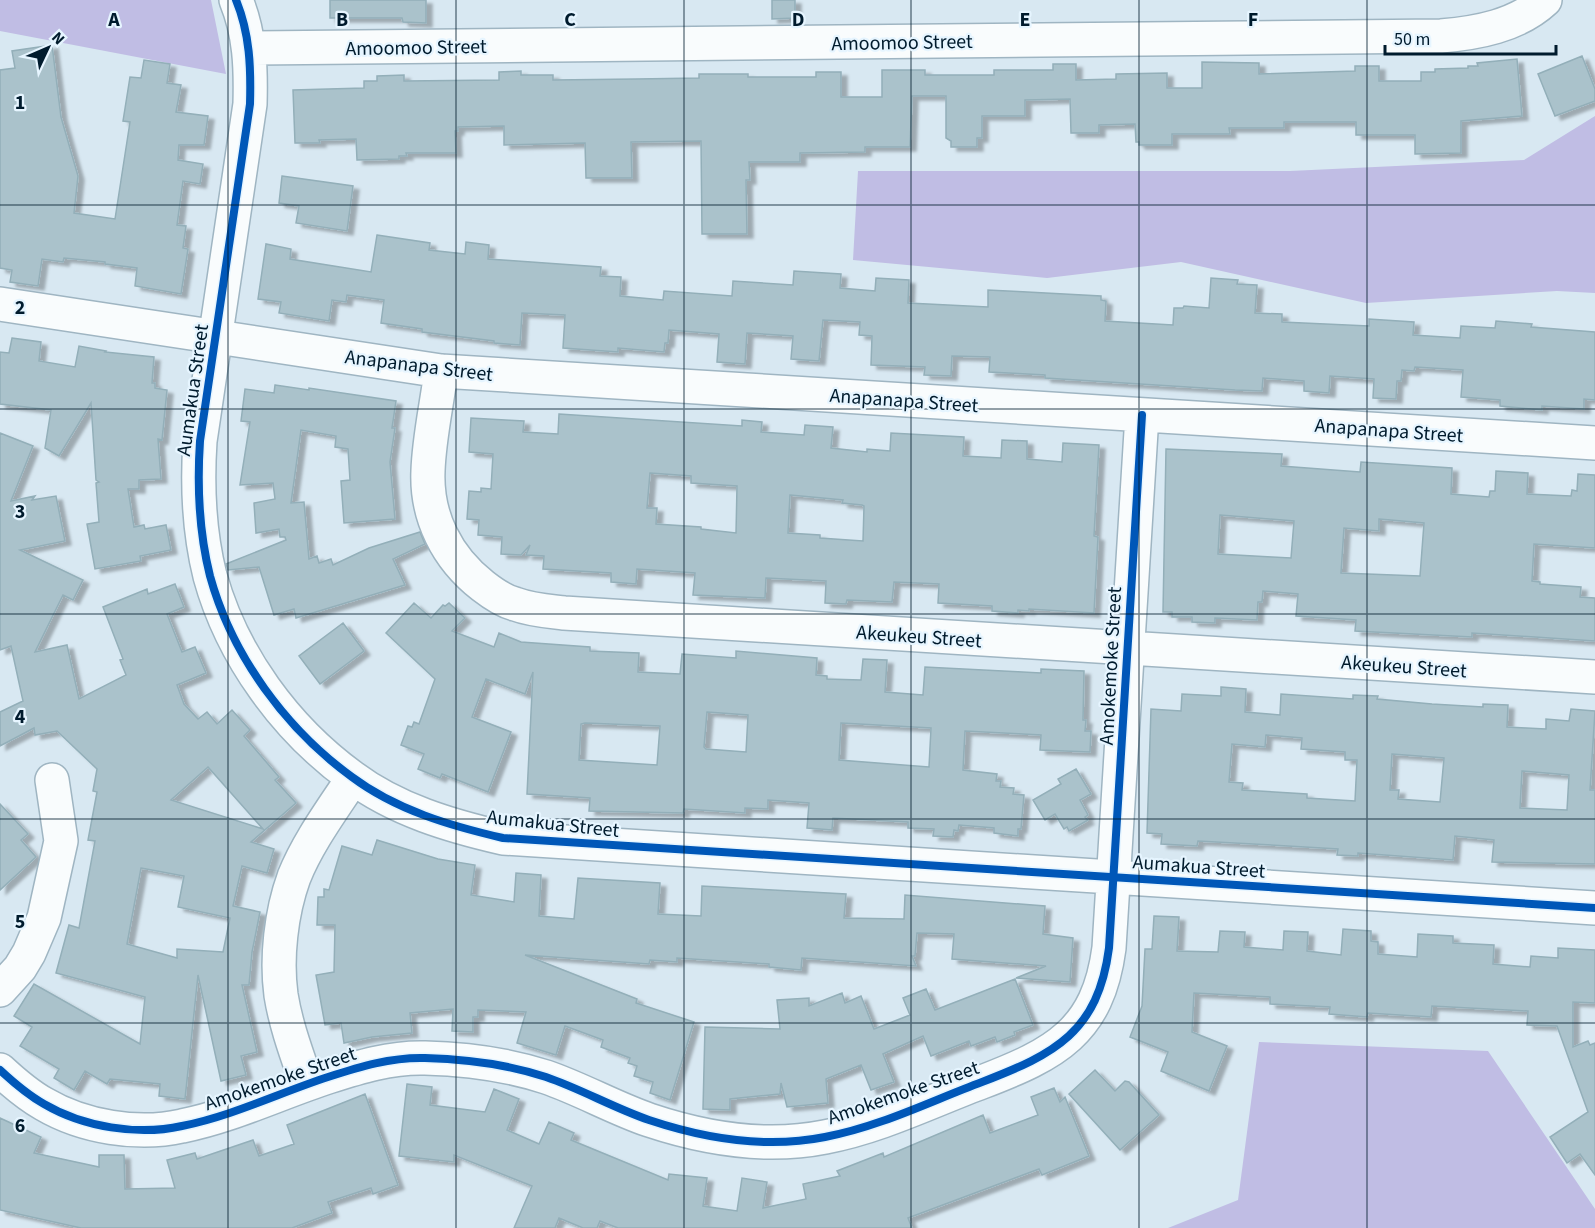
<svg xmlns="http://www.w3.org/2000/svg" width="1595" height="1228" font-family="'Source Sans 3',sans-serif">
  <defs>
    <filter id="shadow"><feDropShadow dx="6" dy="4" stdDeviation="1.5" flood-color="#0004"/></filter>
  </defs>
  <rect width="100%" height="100%" fill="#d8e8f2"/>
  <!-- forest -->
  <path fill="#c0bde4" d="M0,0H211L226,74L0,31Z
    M1595,116V293L1557,291L1366,303L1181,262L1047,278L853,260L858,171H1290L1524,160Z
    M1259,1042L1488,1051L1595,1209V1228H1168L1238,1200Z"/>
  <!-- building -->
  <path fill="#aac2cb" stroke="#93afb9" stroke-width="1.5" fill-rule="evenodd" filter="url(#shadow)" d="M330,0H426V23L403,22L402,18H330Z
    M772,0H795V18L772,19Z
    M52,45L61,117L78,176L74,213L115,219L130,122L123,121L130,77L141,78L144,60L170,64L167,83L181,85L176,112L208,116L204,145H179L178,160L203,164L200,184L183,181L177,225L186,226L183,248L188,249L181,294L135,286L137,268L105,264V262L64,258L63,262L42,259L38,286L10,282L12,270L0,268V70L15,68L12,51Z
    M1582,56L1595,89V101L1555,116L1538,74Z
    M1517,59L1522,116L1461,121V153L1415,154V135H1356V122H1284V128H1229L1230,134H1172V145H1139V142H1136L1135,124L1099,125V133H1071L1070,99L1025,100V116H982V138H977V147H951V141L946,138V96H912L910,147H865V152L800,153V162H749L750,180H746L747,234H702L701,141L631,142L632,178H586L585,143L504,145V126L458,127V131H455L456,153H406L407,156H399V159L357,160L356,139L319,140L320,143H295L293,90L364,88V81H377V76L404,75V81L499,80V72L521,71V75H553V80L636,79L699,78V74H748V77H816V72H841V97H882V70H925V75H994V70H1053V64H1076V80L1116,79V74L1167,73V88H1202V62L1259,63V74L1355,71V66H1379V81H1421V72H1435V69L1468,68V66H1478L1477,63Z
    M282,176L353,186L347,231L296,223L299,206L279,203Z
    M377,235L430,243L429,250L465,254L466,242L489,245L488,259L601,267L600,276L621,277L620,296L663,300L664,291L732,296L733,281L793,285L794,271L841,274L840,288L875,291L876,278L909,280L908,303L988,307V290L1101,296V300L1106,301L1105,321L1173,325L1174,308H1183L1184,306L1209,308L1211,278L1238,280L1237,284L1257,285L1255,313L1282,314V322L1369,326V319L1414,322L1413,335L1460,338L1461,326L1495,328L1496,321L1532,324L1531,327L1595,332V400L1584,399V409L1542,406V410L1500,406V400L1461,397L1463,370L1415,367L1414,371L1402,370L1401,381H1397L1396,399L1373,398L1374,379L1330,376L1329,393L1304,391V381L1263,378L1262,391L1235,390L1045,378V375L989,372L990,357L952,356L951,376L924,375L925,367L871,365L872,336L859,335L860,322L823,320L819,361L791,359L793,336L747,333L745,364L717,362L719,334L669,330L668,343H665L664,352L618,348V352L563,348L565,315L522,313L520,345L494,343V341L422,332V329L381,323L384,300L347,295L346,302L332,300L329,321L279,313L281,302L258,299L266,244L291,249L290,259L371,272Z
    M12,338L41,342L39,361L75,367L79,346L106,351L105,352L154,357L152,383H155V388L167,390L162,440L158,439L161,479L139,480V489H128L134,527L144,525L145,529L166,525L171,550L140,556L141,561L95,569L87,524L99,522L96,483L99,482L96,480L91,403L59,456L45,448L51,410L0,404V352L9,353Z
    M275,385L309,390V388L396,401L392,428H395L390,462L395,519L344,523L341,481L350,480L348,449L335,447L336,436L301,430L291,503L304,502L309,559L317,556L319,563L331,559L333,565L369,548L420,532L425,544L393,559L405,585L296,618L294,609L274,615L259,567L228,570L226,564L286,540L285,537H280L279,529L256,533L254,503L275,499L273,483L240,485L250,422L241,421L245,389L274,393Z
    M559,414L742,426V420L762,422L761,432L804,435L805,425L833,427L831,448L867,452V449L890,451L891,433L964,437L963,456L1001,458L1002,440L1027,441V459L1062,462L1063,443L1099,445L1094,536L1098,537L1094,613L1029,609V611L1018,610V613L992,611V606L938,603L939,584L894,582L892,602L847,600L846,604L825,603L826,581L766,578L765,598L693,595L695,573L637,569L636,584L611,582V573L543,569L544,556L526,555L530,545L521,555L501,554L502,537L478,535L479,520L467,519L469,491L481,492V488L491,489L493,454L469,452L471,418L524,421L523,432L558,434ZM650,473L691,476V483L737,486L736,533L701,529V527L656,524L657,508H647ZM790,495L843,500L842,503L862,505L864,506L863,541L820,538V535L788,533Z
    M0,433L33,446L11,501L35,496L32,500L56,496L65,541L20,550L83,580L73,600L63,595L35,652L67,645L79,699L126,675L120,660L123,659L103,607L147,589L148,594L175,584L184,607L167,614L182,652L195,647L206,673L177,685L184,704L198,719L207,712L217,724L232,710L250,730L244,736L279,777L275,780L296,803L251,842L274,849L267,873L242,866L233,906L260,912L252,952L249,985H242L257,1052L241,1056L246,1075L221,1081L198,975L185,1099L159,1096L160,1084L110,1079L107,1084L85,1071L74,1090L54,1078L59,1069L20,1046L32,1027L14,1016L34,984L140,1044L145,997L56,973L69,925L79,928L95,841L88,840L97,792L93,791L97,769L57,731L35,735L34,728L0,746V712L23,701L11,646L0,650ZM208,767L263,829L171,800ZM141,868L184,876L178,907L230,918L223,952L177,949V958L127,944Z
    M1166,449L1282,454L1281,466L1360,472L1361,462L1452,468L1451,494L1489,497L1490,491H1495L1496,471L1528,473L1527,494L1571,496L1572,490L1577,491L1578,474L1595,475V548L1534,544L1532,581L1540,582V584L1581,587L1580,597L1595,598V641L1472,633V637L1355,631L1356,620L1296,616L1298,594L1263,591L1262,602H1258L1257,620L1215,618V623L1192,622V617H1172V612H1163ZM1220,515L1294,521L1291,558L1218,554ZM1379,519L1424,523L1420,576L1341,573L1344,528L1379,531Z
    M414,603L431,618L443,605L445,606L449,603L465,618L452,631L494,647L499,633L521,642L590,647V651L639,653L638,672L680,674L682,654L736,658V651L817,658L816,675L827,676V679L861,680L863,659L887,660L885,692L923,695L925,667L1041,673V669L1084,671L1083,720H1086L1085,731H1091L1090,752L1040,750L1041,735L965,731L963,770L997,774L996,781H1001L1000,787L1014,788L1013,794L1024,795L1021,829H1018V836L994,833V828L959,825L958,831L954,830L953,837L933,836L934,829L908,828V822L833,818L832,830L807,828L809,803L768,800V809L745,808V813L684,809L683,813L589,811L590,798L527,794L533,672L525,694L486,679L472,717L511,732L488,792L442,774L440,778L418,769L424,754L401,745L408,726L412,727L414,722L419,724L435,679L386,633ZM707,712L748,715L746,752L706,749L704,747ZM585,723L660,726L657,765L579,760L581,724ZM841,723L931,728L929,767L839,760Z
    M343,623L364,651L320,684L299,656Z
    M1221,687L1246,689L1245,712L1280,715L1281,694L1353,699V695L1378,696L1377,699L1432,704L1483,707V704L1508,705L1507,727L1546,729V719L1569,721L1571,709L1595,711L1590,790H1595V864L1492,862L1494,840L1455,836L1453,860L1358,853V856L1337,855L1338,849L1253,844L1198,841L1197,846L1161,844L1162,834L1147,833L1151,709L1181,711L1182,694L1221,696ZM1266,735L1302,738L1301,749L1345,752V760H1357L1355,801L1307,798V794L1242,790L1243,783L1229,782L1232,744L1265,747ZM1392,754L1444,758L1440,802L1398,799L1399,790H1390ZM1522,771L1569,775L1567,810L1520,808Z
    M1076,769L1091,794L1080,800L1088,815L1085,817L1088,820L1069,831L1067,827L1064,829L1055,814L1045,820L1033,800L1061,784L1058,779Z
    M0,804L28,834L21,840L36,857L0,890Z
    M377,840L438,859L475,865L471,895L514,902L516,873L541,875L539,916L574,919L578,878L660,883L658,914L701,916L702,886L846,894L844,918L904,919L905,895L1045,906L1043,934L1073,938L1070,982L1016,978L1046,966L952,959L954,934L917,933L915,956H912L916,966L802,958L801,970L769,967V964L677,958V962L650,960L649,964L525,955L637,999L636,1003L694,1022L670,1100L650,1093L653,1082L634,1076L637,1066L628,1063L630,1058L601,1047L603,1040L565,1026L556,1055L517,1043L526,1012L478,1010V1017H473V1032L452,1031L453,1009L410,1013L412,1033L372,1037L344,1043L341,1023L325,1025L316,975L334,972L335,925H317L318,897H324V889L329,890L342,846L372,855Z
    M1154,916L1179,917L1177,951L1218,952L1220,931L1245,932L1244,947L1283,950L1284,931L1308,932L1307,951L1341,955L1343,929L1371,931V941L1378,942V954L1417,957L1418,934L1453,936V943L1494,945L1493,964L1530,967L1531,956L1558,958V948L1595,950V1003L1573,1002V1047L1588,1041L1590,1045L1595,1043V1175L1580,1154L1567,1163L1550,1137L1588,1112L1557,1026L1527,1025L1528,1011L1432,1006L1431,1017L1368,1013L1367,1017L1329,1014L1330,1007L1270,1004V997L1194,993L1192,1032L1227,1046L1209,1091L1161,1071L1168,1052L1130,1037L1142,1006L1145,949H1152Z
    M1015,979L1033,1025L1014,1032L1015,1035L997,1042L995,1037L971,1046L969,1041L931,1056L923,1036L883,1054L894,1082L871,1090L861,1065L826,1079L828,1103L787,1107L781,1083L780,1094L730,1099V1110L703,1109L705,1027L780,1029L777,1000L809,998V1006L842,993L845,1003L861,996L874,1029L910,1015L903,998L926,989L935,1010Z
    M1095,1070L1115,1091L1125,1081L1129,1082L1159,1115L1120,1150L1069,1094Z
    M407,1084L432,1087L430,1105L485,1112L494,1089L519,1099L507,1130L539,1144L549,1122L574,1133L571,1140L668,1180L669,1174L707,1178L703,1206L737,1211L742,1178L767,1182L763,1208L806,1199L803,1184L840,1176L837,1171L883,1153L884,1157L983,1115L990,1133L1038,1115L1031,1097L1054,1088L1060,1102L1065,1097L1089,1156L1042,1175L1039,1169L908,1218L912,1228H618L600,1221L597,1228H583L559,1218L555,1228H514L532,1186L454,1155V1162L399,1156Z
    M365,1094L398,1185L373,1194L371,1188L328,1202L332,1213L292,1228H81L0,1210V1118L41,1137L34,1153L99,1167V1155H124L125,1189L175,1188L167,1160L195,1153L197,1159L253,1140L259,1156L294,1144L287,1125Z"/>
  <g fill="none" stroke-linecap="round" stroke-linejoin="round">
    <!-- minor casing -->
    <g stroke="#9fb5c2" stroke-width="36">
      <path id="minor" d="M236,0C250,34 251,68 250,104L200,441C197,486 199,532 210,576C232,656 286,729 352,777C396,810 451,826 503,838L1595,908
        M250,48L1441,36C1477,33 1517,26 1545,0
        M0,304L441,371L1595,443
        M441,371C437,404 429,438 428,471C426,517 447,558 483,586C492,593 503,601 515,604C531,610 547,611 564,613L1595,677
        M0,990L20,968L29,953L44,918L61,841L52,780
        M0,1070C14,1083 28,1095 44,1104C83,1127 138,1136 182,1126C232,1116 279,1093 328,1077C359,1067 391,1057 425,1058C467,1059 506,1064 546,1077C581,1089 614,1108 649,1120C706,1139 765,1149 825,1137C879,1127 931,1101 982,1082C1055,1054 1098,1032 1109,948L1142,415
        M307,1084C297,1055 286,1026 281,995C276,958 281,913 294,877C308,842 332,810 353,778"/>
    </g>
    <!-- minor -->
    <use href="#minor" stroke="#f9fcfd" stroke-width="33"/>
    <!-- cycleway casing -->
    <g stroke="#e6f5ff" stroke-width="11">
      <path id="cycleway" d="M236,0C250,34 251,68 250,104L200,441C197,486 199,532 210,576C232,656 286,729 352,777C396,810 451,826 503,838L1595,908
        M0,1070C14,1083 28,1095 44,1104C83,1127 138,1136 182,1126C232,1116 279,1093 328,1077C359,1067 391,1057 425,1058C467,1059 506,1064 546,1077C581,1089 614,1108 649,1120C706,1139 765,1149 825,1137C879,1127 931,1101 982,1082C1055,1054 1098,1032 1109,948L1142,415"/>
    </g>
    <!-- cycleway -->
    <use href="#cycleway" stroke="#0057b8" stroke-width="8"/>
  </g>
  <!-- grid -->
  <path fill="none" stroke="#001b2d" stroke-width="1.5" stroke-opacity="0.55" d="M228,0V1228M456,0V1228M684,0V1228M911,0V1228M1139,0V1228M1367,0V1228M0,205H1595M0,409H1595M0,614H1595M0,819H1595M0,1023H1595"/>
  <g text-anchor="middle" stroke-width="4.5" stroke-linejoin="round" paint-order="stroke">
    <!-- street labels -->
    <g font-size="20" fill="#001b2d" stroke="#e6f5ff">
      <text transform="translate(902 42) rotate(-1)" y="7">Amoomoo Street</text>
      <text transform="translate(416 47) rotate(-1)" y="7">Amoomoo Street</text>
      <text transform="translate(419 365) rotate(7)" y="7">Anapanapa Street</text>
      <text transform="translate(192 390) rotate(-82)" y="7">Aumakua Street</text>
      <text transform="translate(904 400) rotate(4)" y="7">Anapanapa Street</text>
      <text transform="translate(1389 430) rotate(4)" y="7">Anapanapa Street</text>
      <text transform="translate(919 636) rotate(4)" y="7">Akeukeu Street</text>
      <text transform="translate(1110 666) rotate(-87)" y="7">Amokemoke Street</text>
      <text transform="translate(1404 666) rotate(4)" y="7">Akeukeu Street</text>
      <text transform="translate(553 823) rotate(6)" y="7">Aumakua Street</text>
      <text transform="translate(1199 866) rotate(4)" y="7">Aumakua Street</text>
      <text transform="translate(280 1078) rotate(-19)" y="7">Amokemoke Street</text>
      <text transform="translate(903 1092) rotate(-19)" y="7">Amokemoke Street</text>
    </g>
  </g>
  <g font-size="20" text-anchor="middle" font-weight="bold" fill="#001b2d" stroke="#e6f5ff" stroke-width="4.5" stroke-linejoin="round" paint-order="stroke">
    <text x="114" y="26">A</text>
    <text x="342" y="26">B</text>
    <text x="570" y="26">C</text>
    <text x="798" y="26">D</text>
    <text x="1025" y="26">E</text>
    <text x="1253" y="26">F</text>
    <text x="20" y="109">1</text>
    <text x="20" y="314">2</text>
    <text x="20" y="518">3</text>
    <text x="20" y="723">4</text>
    <text x="20" y="928">5</text>
    <text x="20" y="1132">6</text>
  </g>
  <!-- north arrow -->
  <g transform="translate(48 48) rotate(46)" stroke="#e6f5ff" stroke-width="4.5" paint-order="stroke">
  <path d="M0-4.5L10 22L0 15L-10 22Z" fill="#001b2d"/>
  <text y="-9" font-size="16" font-weight="bold" text-anchor="middle" fill="#001b2d">N</text>
  </g>
  <!-- scale -->
  <path d="M1385 45v9h171v-9" fill="none" stroke="#001b2d" stroke-width="3"/>
  <text x="1394" y="45" font-size="18" fill="#001b2d" stroke="#e6f5ff" stroke-width="4.5" paint-order="stroke">50 m</text>
</svg>
